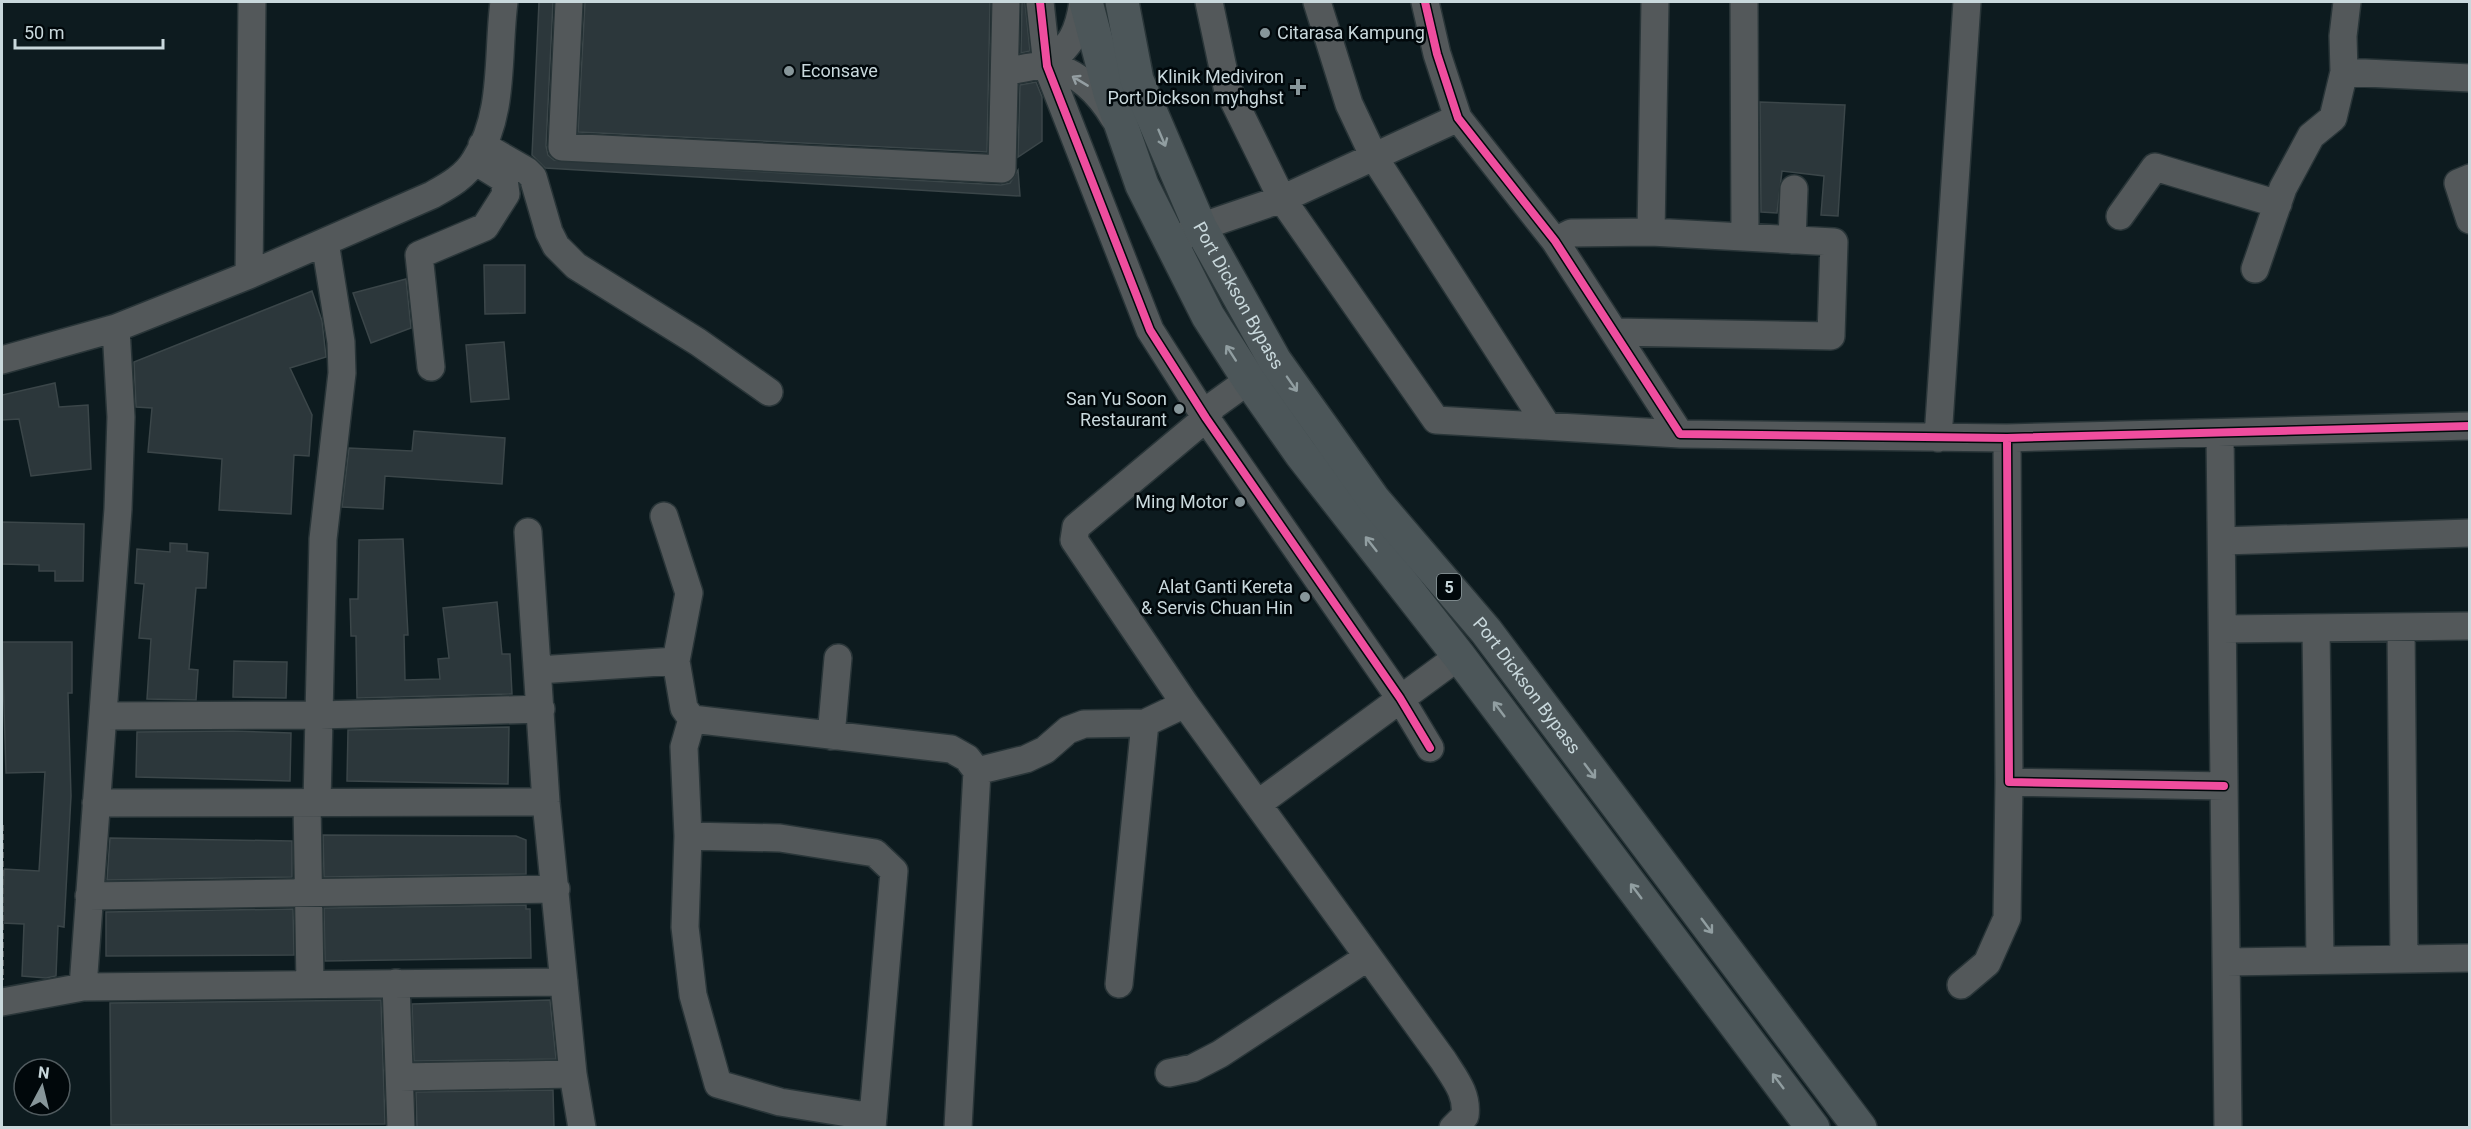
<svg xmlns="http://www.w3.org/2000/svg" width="2471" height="1129" font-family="Roboto,sans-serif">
  <rect width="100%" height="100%" fill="#0d1b1f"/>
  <!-- building -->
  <path fill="#2c373b" stroke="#3b4649" stroke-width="1.5" d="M539,2H553L546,146L548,155L554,160L1001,185L1010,183L1018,170L1020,196L545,168L532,155Z
    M585,2H990L987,152L578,132Z
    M1022,2H1025L1030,51L1021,53Z
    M1036,82L1042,97V141L1018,157L1020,85Z
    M1760,102L1845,105L1838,216L1821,215L1824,176L1782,171L1777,213L1761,212Z
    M484,265H525V313L485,314Z
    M406,279L411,328L371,343L353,293Z
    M312,291L322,321L326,357L290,368L312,415L309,456L294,455L291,514L219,510L222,459L148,452L152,408L136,407L134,362Z
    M504,342L509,399L471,402L466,345Z
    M55,383L59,407L88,405L91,469L31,476L19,419L2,420V395Z
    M414,431L505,438L502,484L385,476L383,509L342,507L349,448L412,451Z
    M2,522L84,524L83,581H55V571H39V565L2,564Z
    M403,539L408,635H404L405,680L440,679L438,659L449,658L443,608L497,602L502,654H510L512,694L357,698L356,636H351L350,599H358L359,540Z
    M170,543L187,544V551L208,553L206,588H196L189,669L198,670L196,700L147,699L151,639L139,638L144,584L135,583L137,549L170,552Z
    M2,642H72V693H68L71,796L64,927L58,926L56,976L46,978L22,976L24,924L2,923L4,869L39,871L45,772L6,773Z
    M234,661L287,662L286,698L233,697Z
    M509,727L508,784L347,781L348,730Z
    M233,731L291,733L290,781L136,777L137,732Z
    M323,835L516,836L526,840V874L324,877Z
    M110,838L292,841V877L107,880Z
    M526,905V909H530L531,958L325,961L324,908Z
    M293,909L294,955L106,956V912Z
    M381,1000L385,1124L111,1125L110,1003Z
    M550,1000L556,1059L414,1061L412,1004Z
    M553,1090L554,1128H417L416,1092Z"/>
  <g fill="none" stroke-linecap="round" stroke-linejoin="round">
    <!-- minor casing -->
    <g stroke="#293538" stroke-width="30">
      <path id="minor" d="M569,2L562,147L1002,169L1006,2
        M1040,2L1047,66L1150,330L1206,418L1400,698L1430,748
        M1209,2L1227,87L1282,199L1436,420L1680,434
        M1317,2L1349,104L1374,157L1546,424
        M1425,2L1437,54L1458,118L1555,241L1680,434L2007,438
        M1744,2L1745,237
        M2347,2L2343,36L2344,72L2470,78
        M1047,66C1072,43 1078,34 1083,2
        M1005,72C1018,70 1035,64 1048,66C1077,70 1100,94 1114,118
        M482,145L527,171L533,177L549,232L556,246L576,266L698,342L769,392
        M2470,178L2458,183L2470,220
        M2120,216L2155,167L2278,204
        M1651,232L1655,2
        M1184,236L1200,227L1282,199L1458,118
        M1792,240L1794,189
        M1555,241L1571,233L1651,232L1834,242L1831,336L1614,332
        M2255,269L2283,188L2311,136L2333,118L2344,72
        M249,275L252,2
        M2,360L116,328L249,275L432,195C448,186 465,177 475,160C505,114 497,54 504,2
        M431,367L419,255L485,227L506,194L504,179L475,161
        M1249,380L1213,406L1206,418L1076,527L1074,540L1185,704L1443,1060C1455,1079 1468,1094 1465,1116L1453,1128
        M2220,433L2228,1128
        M1938,438L1967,2
        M664,516L689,593L676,661L684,708L692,719L684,747L688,836L685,927L693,995L718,1084L780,1102L873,1117
        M528,532L546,802L573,1074L582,1128
        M2222,541L2470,533
        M2401,627L2404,959
        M2316,628L2320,960
        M2223,629L2470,626
        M538,670L676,661
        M103,716L320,715L541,709
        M692,719L951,749L967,758L977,771L958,1128
        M831,736L838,658
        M977,771L1026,759L1045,750L1068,730L1084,724L1145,723L1185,704
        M2224,786L2009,782L2007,438L2470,426
        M96,803L546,802
        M307,803L310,984
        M317,803L323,539L342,373L341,342L325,242
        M1259,803L1459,656
        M688,836L780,838L875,853L894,871L872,1128
        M89,896L556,889
        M2227,962L2470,958
        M396,983L401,1128
        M1119,984L1145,723
        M1961,985L1987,963L2007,918L2009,782
        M83,987L118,509L121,417L116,328
        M2,1002L83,987L564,982
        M1169,1073L1193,1068L1220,1054L1368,957
        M400,1077L573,1074"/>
    </g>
    <!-- highway casing -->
    <g stroke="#293538" stroke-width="36">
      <g id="highway">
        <path d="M1086,2L1110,93L1142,185L1208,316L1249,380L1301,454L1459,656L1813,1128"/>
        <path id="s1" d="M1122,2L1137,80L1200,227L1275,361L1374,500L1486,631L1860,1128"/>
      </g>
    </g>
    <!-- path -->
    <path stroke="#4f5658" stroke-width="4" stroke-dasharray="6 3" stroke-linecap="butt" d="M2,825V980"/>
    <!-- minor -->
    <use href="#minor" stroke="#53585a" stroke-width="27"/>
    <!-- highway -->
    <use href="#highway" stroke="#4c5659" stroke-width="33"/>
    <!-- cycleway casing -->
    <g stroke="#01080b" stroke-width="11">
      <path id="cycleway" d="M1040,2L1047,66L1150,330L1206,418L1400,698L1430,748
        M1425,2L1437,54L1458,118L1555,241L1680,434L2007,438
        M2224,786L2009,782L2007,438L2470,426"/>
    </g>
    <!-- cycleway -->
    <use href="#cycleway" stroke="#ef4d9e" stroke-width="8"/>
  </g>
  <!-- one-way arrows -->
  <defs><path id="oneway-shaft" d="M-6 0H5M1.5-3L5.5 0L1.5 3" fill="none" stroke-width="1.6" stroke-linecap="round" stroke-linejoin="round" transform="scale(1.5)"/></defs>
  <use stroke="#949ea2" href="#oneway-shaft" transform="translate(1080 81) rotate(-149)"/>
  <g stroke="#919ea1">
    <use href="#oneway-shaft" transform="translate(1162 138) rotate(67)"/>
    <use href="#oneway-shaft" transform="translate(1231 353) rotate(-123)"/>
    <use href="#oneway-shaft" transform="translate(1292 384) rotate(55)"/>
    <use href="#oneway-shaft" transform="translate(1371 544) rotate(-128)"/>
    <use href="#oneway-shaft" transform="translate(1499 709) rotate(-127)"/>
    <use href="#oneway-shaft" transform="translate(1590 771) rotate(53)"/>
    <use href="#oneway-shaft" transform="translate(1636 891) rotate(-127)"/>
    <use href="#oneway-shaft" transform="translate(1707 926) rotate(53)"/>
    <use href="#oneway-shaft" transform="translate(1778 1081) rotate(-127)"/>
  </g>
  <!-- markers -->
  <g fill="#87969a" stroke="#01080b" stroke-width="2">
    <circle cx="1265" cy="33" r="6"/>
    <circle cx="789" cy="71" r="6"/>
    <path d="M1295 78h6v6h6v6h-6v6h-6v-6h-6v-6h6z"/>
    <circle cx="1179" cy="409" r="6"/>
    <circle cx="1240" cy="502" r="6"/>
    <circle cx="1305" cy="597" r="6"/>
  </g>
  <g text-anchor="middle" stroke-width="5" stroke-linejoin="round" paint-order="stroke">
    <!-- shield labels -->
    <rect fill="#01080b" stroke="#8d9a9d" stroke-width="1.5" x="1437" y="574" width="24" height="26" rx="4.5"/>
    <g font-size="16" font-weight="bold" fill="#c9d8dc">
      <text x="1449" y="593">5</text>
    </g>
    <!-- poi labels -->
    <g font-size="18" fill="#c9d8dc" stroke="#01080b" text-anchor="end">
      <text x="1277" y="39" text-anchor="start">Citarasa Kampung</text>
      <text x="801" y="77" text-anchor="start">Econsave</text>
      <text x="1284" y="83">Klinik Mediviron<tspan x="1284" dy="21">Port Dickson myhghst</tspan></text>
      <text x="1167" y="405">San Yu Soon<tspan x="1167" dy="21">Restaurant</tspan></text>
      <text x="1228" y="508">Ming Motor</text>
      <text x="1293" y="593">Alat Ganti Kereta<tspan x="1293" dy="21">&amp; Servis Chuan Hin</tspan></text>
    </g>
    <!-- street labels -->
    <g font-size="18" fill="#c9d8dc" stroke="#01080b">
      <text dy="6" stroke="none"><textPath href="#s1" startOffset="318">Port Dickson Bypass</textPath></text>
      <text dy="6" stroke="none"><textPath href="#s1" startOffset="804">Port Dickson Bypass</textPath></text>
    </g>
  </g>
  <!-- border -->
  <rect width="2471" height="1129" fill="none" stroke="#c9d8dc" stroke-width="6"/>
  <!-- north arrow -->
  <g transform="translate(42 1087) rotate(7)"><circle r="28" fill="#01080b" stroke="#515b5f" stroke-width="1.5"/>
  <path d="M0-4.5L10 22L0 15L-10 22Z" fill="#87969a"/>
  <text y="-9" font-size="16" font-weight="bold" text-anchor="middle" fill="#c9d8dc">N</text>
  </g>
  <!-- scale -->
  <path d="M15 39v9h148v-9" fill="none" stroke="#c9d8dc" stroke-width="3"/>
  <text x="24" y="39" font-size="18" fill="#c9d8dc" stroke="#01080b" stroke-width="4.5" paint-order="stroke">50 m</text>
</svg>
